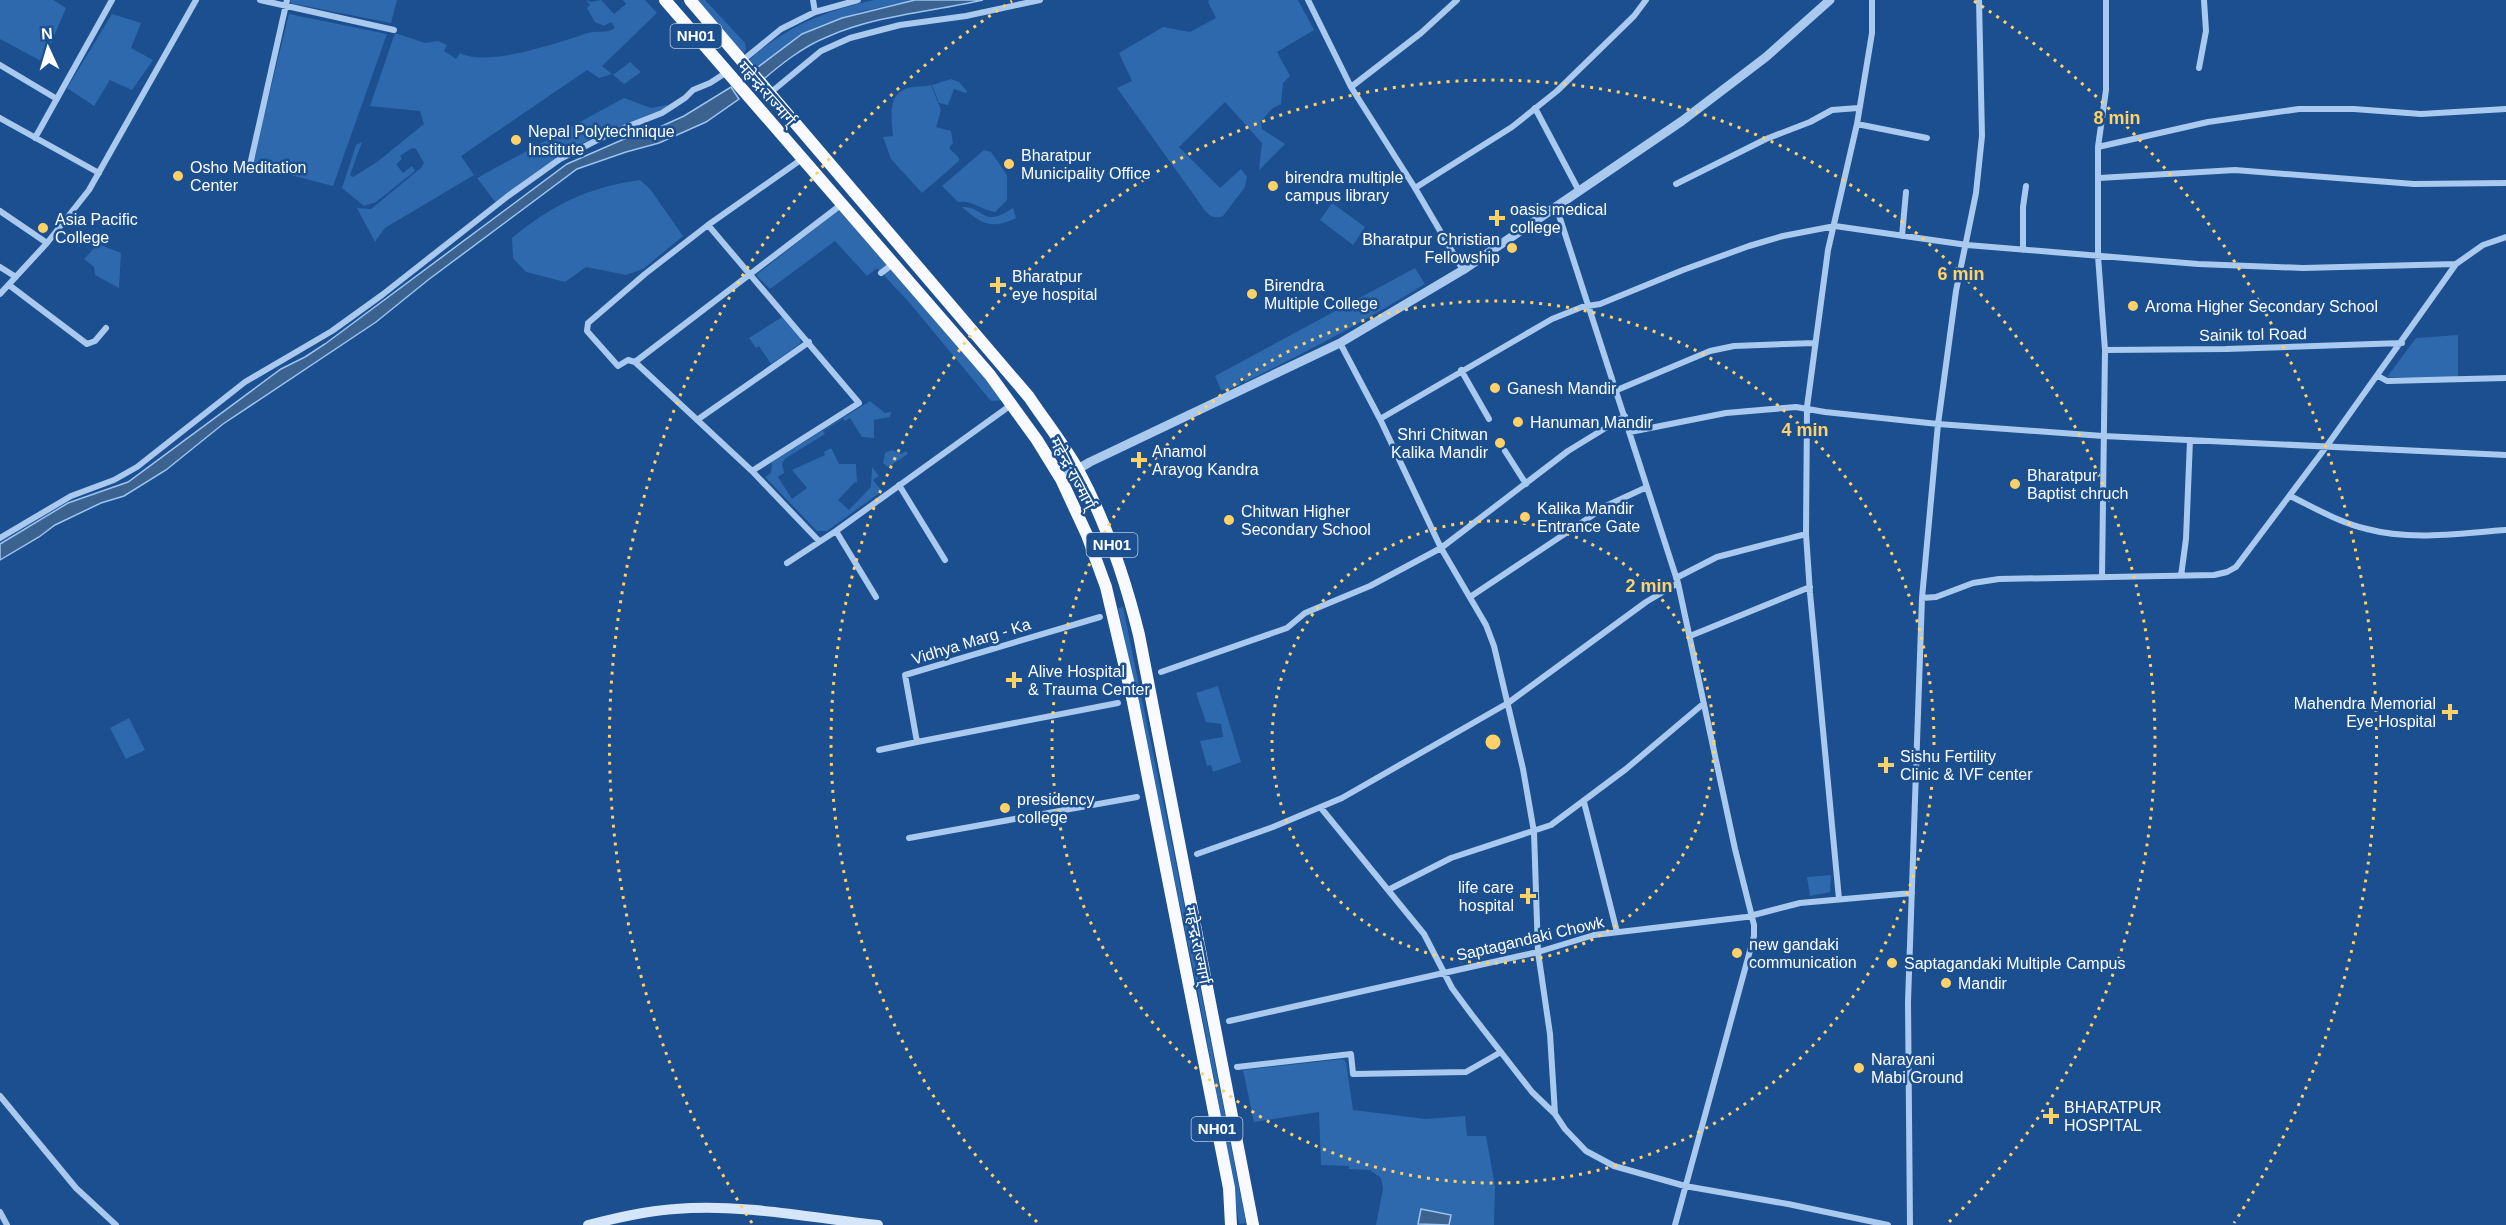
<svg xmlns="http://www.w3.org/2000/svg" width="2506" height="1225" font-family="Arial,'Noto Sans Devanagari',sans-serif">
  <rect width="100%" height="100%" fill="#1b4f8f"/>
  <!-- green -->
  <path fill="#2e69ad" d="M0,0H53L66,8L43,62L0,39Z
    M291,0H397L391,23L290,3Z
    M586,0L591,2L601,0L614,14L626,4L623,0H645L657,13L602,66L612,74L599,78L587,70L461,156L474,175L385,228L375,242L357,208L371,209L421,168L424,163L416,149L412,148L400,156L402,159L396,164L403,173L412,166L415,171L376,202L364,206L342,188L356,145L362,142L350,175L353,177L377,162L424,124L420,111L370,106L395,33L425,43L438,41L447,45L444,51L456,59L460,53C487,68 560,42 588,33C597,30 607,34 615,28L611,22L604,26L595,22L587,8L590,5Z
    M689,0H705L745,43L746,49L743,55Z
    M874,0H915L863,11L819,26L748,75L749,60C787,26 825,11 874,0Z
    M1209,0H1298L1314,30L1277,52L1290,76L1283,83L1281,104L1273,108L1261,121L1262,129L1285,144L1259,170L1262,143L1225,102L1179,147L1220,188L1241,169L1247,177L1245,187L1223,216C1216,219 1211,217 1206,212L1117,88L1132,81L1119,53L1163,27L1190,32L1216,18L1208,2Z
    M112,14L141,23L131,48L153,60L132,90L110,80L94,106L67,88Z
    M289,14L387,34L333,186L252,165Z
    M630,62L641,72L624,84L613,75Z
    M951,79L959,82L967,91L966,93L954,89L948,105L939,103L932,85Z
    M931,85L941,110L936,127L951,131L953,143L949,148L959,158V161L922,193L891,159L883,137L893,136C892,122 887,98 903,90C912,85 921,88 931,85Z
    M624,98L651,108L672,104C650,118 624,124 600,135C562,152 529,176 496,203L477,178Z
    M984,150L991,152L1007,175V200L995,212C982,210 972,200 958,202L942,186Z
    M640,180L650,189L683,236L643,269L626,275L586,267L565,282L526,272L513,258L512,238C552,205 588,187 640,180Z
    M1332,203L1365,227L1353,245L1320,220Z
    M962,207C986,207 982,229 1013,208L1016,218C992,230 981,224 962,207Z
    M840,209L1006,400L991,401L908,301L877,268L867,276L835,241L770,289L756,275Z
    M98,244L121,253L119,288L95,275L94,267L84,259Z
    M1415,268L1425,284C1367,320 1307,352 1245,382L1244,378L1239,379L1241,384L1228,390H1221L1215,376Z
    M782,317L800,338L801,343L771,364L759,346L756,348L749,338Z
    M2458,335V377H2387L2416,338Z
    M870,401L885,413L891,412L890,417L874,420V438L862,437L850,418L845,421L843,419L823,431L825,434L786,458L782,463L784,473L778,477L792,499L807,488L792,470L825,455L824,452L831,448L839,464H856L857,483L855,482L838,500L849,510L871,487L872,467L879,476L873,480L882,491L827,531H817L765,477L771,473L772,462Z
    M892,450L901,454L906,451L908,454L888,467L883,463L885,453Z
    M1123,607L1175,859L1246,1223L1239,1224L1229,1158L1195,978L1118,608Z
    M1218,686L1241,762L1213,772L1211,765L1207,766L1200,741L1223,737L1221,724L1206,722L1196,693Z
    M129,718L145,750L126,759L110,728Z
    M1831,875L1830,892L1810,896L1807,877Z
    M1343,1059L1346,1062L1353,1110L1426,1119L1465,1116L1467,1136H1486L1495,1186L1494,1225H1376L1383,1189L1381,1178L1370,1170L1349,1169V1166L1321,1165L1319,1112L1254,1122L1243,1070Z"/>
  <!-- water -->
  <path fill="#3c6290" stroke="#9cc4f0" stroke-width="1.5" d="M915,0H983C931,12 876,15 827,37C802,47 780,65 759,83L750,73L802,34L842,18Z
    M731,87L739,99L706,122L659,143L626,152L577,169L428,280L376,322L223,424L166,470L124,496L101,503L55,525L39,537L0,560V544L68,503L128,482L281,369L305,357L325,344L567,164L631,136L651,131L684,116Z
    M1421,1209L1451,1215L1449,1225L1418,1224Z"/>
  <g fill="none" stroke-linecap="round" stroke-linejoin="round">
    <!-- minor -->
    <path stroke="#a9c9ee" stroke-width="6" d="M260,0L394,30
      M813,0L815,12
      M1308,0L1351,87L1415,188L1463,270
      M743,60L781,29L815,12L858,0
      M0,65L57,99
      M2199,68L2206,31L2204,0
      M1351,87L1421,33L1457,0
      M770,93L821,51L850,38L900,25L966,16L1040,0
      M1535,108L1579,191
      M0,118L99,173
      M1857,124L1927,138
      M35,138L112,0
      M2098,147L2208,122L2299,109H2354L2421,114L2506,109
      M250,165L287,0
      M2099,178L2235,170L2414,184L2506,183
      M1676,184L1766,139L1810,122L1832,110L1858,108
      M1415,188L1512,127L1557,91L1634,16L1646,0
      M1556,206L1678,583L1735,849L1754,925V936L1675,1225
      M0,211L47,243
      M1902,236L1906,192
      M2023,250V207L2026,186
      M0,267L16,277
      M881,273L893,264
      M9,285L87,344L95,341L106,328
      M0,294L47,243L89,190L196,0
      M1340,343L1380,419L1441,548L1486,625L1494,646L1523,769L1534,832L1538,952L1550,1034L1555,1114
      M2105,350L2226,349L2402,343
      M635,362L628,360L618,366L587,331L588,323L645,274L708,225
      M1461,370L1489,419
      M2378,376L2387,381L2506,378
      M1617,390L1710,351L1734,346L1815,343
      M1380,419L1552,319L1582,307L1600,304L1683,270L1749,246L1783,236L1835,226L1967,245L2198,264L2303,268L2456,264
      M697,420L809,342
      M1630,432L1726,413L1796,407L1825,412L1938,424L2103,436L2506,455
      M1505,451L1526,484
      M752,471L859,403L708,225L802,159
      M899,485L945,560
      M2290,496C2315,508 2340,523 2367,529C2412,541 2460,533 2506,530
      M836,531L876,597
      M0,538L71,496L114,480L137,467L245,382L332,331L382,295L508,196L560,159L611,133L662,113L685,98L693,90L710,83L727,72
      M819,541L752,471L635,362L842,204
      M787,563L836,531L1011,405
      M2181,576L2186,539L2190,440
      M2102,577L2105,350L2098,256V147L2106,90V0
      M1676,578L1717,557L1806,534
      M1470,597L1608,505L1647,487
      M1922,598L1936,597L1973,583L1999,579L2214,575L2227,572L2236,567L2326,447L2456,264L2483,245L2506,237
      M1100,617L905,675L917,742L1118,703
      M1690,636L1810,587
      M1161,672L1287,628L1305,613L1370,586L1441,548L1568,451L1625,416
      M879,750L917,742
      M1584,802L1617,932
      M1321,808L1424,934L1452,988L1472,1015L1532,1092L1555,1114L1565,1129L1586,1151L1614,1166L1685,1186L1788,1204L1888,1225
      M909,838L1137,797
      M1197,854L1273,827L1342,798L1508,703L1646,602L1678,583
      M1388,890L1451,858L1551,825L1626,769L1703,704
      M1839,899L1810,593L1806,534L1807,407L1828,250L1857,124L1872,33V0
      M1229,1021L1538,952L1594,935L1746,917L1800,903L1912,893
      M1237,1067L1351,1054L1353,1074L1466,1072L1501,1052
      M0,1096L76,1188L116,1225
      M0,1212L7,1225
      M1910,1225L1908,1002L1922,598L1938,424L1956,291L1976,193L1982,136L1979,0"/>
    <!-- tertiary -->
    <path stroke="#a9c9ee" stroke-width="9" d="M1061,479L1090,462L1340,343L1463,270L1682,121L1766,57L1830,0"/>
    <!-- secondary -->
    <path stroke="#d6e6fa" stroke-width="10" d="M588,1225C616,1218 645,1211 675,1209C741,1203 811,1218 878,1225"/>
    <!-- trunk -->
    <path stroke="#f8faff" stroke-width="12" d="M665,0L990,375L1037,440L1061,479L1087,535L1106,587L1133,702L1229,1188L1231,1225
      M690,0L1029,397C1045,421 1064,445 1078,470C1106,522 1125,578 1139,635L1253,1225"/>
  </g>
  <!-- distance rings -->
  <g fill="none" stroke="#ffd166" stroke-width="3" stroke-dasharray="3 6">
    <circle cx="1493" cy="742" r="221"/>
    <circle cx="1493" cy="742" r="441"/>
    <path d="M1037 1222A662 662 0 1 1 1949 1222"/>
    <path d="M752 1223A883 883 0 0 1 1012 1M1974 1A883 883 0 0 1 2234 1223"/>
  </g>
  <!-- markers -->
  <g fill="#ffd166" stroke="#1b4f8f" stroke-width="2">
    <circle cx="516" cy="140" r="6"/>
    <circle cx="1009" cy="164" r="6"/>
    <circle cx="178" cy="176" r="6"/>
    <circle cx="1273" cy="186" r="6"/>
    <path d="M1494 209h6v6h6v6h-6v6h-6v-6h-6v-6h6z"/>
    <circle cx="43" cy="228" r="6"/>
    <circle cx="1512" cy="248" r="6"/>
    <path d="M995 276h6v6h6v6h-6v6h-6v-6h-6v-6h6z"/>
    <circle cx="1252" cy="294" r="6"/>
    <circle cx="2133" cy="306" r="6"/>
    <circle cx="1495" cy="388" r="6"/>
    <circle cx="1518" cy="422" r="6"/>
    <circle cx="1500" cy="443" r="6"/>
    <path d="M1136 451h6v6h6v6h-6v6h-6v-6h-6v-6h6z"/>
    <circle cx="2015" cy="484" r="6"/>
    <circle cx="1525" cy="517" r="6"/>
    <circle cx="1229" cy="520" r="6"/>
    <path d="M1011 671h6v6h6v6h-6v6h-6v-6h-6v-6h6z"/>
    <path d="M2447 703h6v6h6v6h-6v6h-6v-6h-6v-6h6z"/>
    <path d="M1883 756h6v6h6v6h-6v6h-6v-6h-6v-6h6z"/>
    <circle cx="1005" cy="808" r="6"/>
    <path d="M1525 887h6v6h6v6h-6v6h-6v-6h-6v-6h6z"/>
    <circle cx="1737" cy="953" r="6"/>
    <circle cx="1892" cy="963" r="6"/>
    <circle cx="1946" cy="983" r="6"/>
    <circle cx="1859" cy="1068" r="6"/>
    <path d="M2048 1107h6v6h6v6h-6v6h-6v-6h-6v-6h6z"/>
  </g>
  <g text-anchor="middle" stroke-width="5" stroke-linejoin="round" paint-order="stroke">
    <!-- shield labels -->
    <g fill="#1b4f8f" stroke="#bbcadd" stroke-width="1.5">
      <rect x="670.5" y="24" width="51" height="24" rx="4.5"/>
      <rect x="1086.5" y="533" width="51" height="24" rx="4.5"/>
      <rect x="1191.5" y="1117" width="51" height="24" rx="4.5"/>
    </g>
    <g font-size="15" font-weight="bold" fill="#fff">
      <text x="696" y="41">NH01</text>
      <text x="1112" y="550">NH01</text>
      <text x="1217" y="1134">NH01</text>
    </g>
    <!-- street labels -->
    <g font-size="16" fill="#fff" stroke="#1b4f8f">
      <text transform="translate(767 93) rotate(49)" y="6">महेन्द्र राज्मार्ग्</text>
      <text transform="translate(2253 334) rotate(-1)" y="6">Sainik tol Road</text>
      <text transform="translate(1073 473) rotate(62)" y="6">महेन्द्र राज्मार्ग्</text>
      <text transform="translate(971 641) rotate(-17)" y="6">Vidhya Marg - Ka</text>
      <text transform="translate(1530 938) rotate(-13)" y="6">Saptagandaki Chowk</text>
      <text transform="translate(1198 945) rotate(79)" y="6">महेन्द्र राज्मार्ग्</text>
    </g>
    <!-- poi labels -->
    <g font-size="16" fill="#fff" stroke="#1b4f8f" text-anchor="start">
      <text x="528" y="137">Nepal Polytechnique<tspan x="528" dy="18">Institute</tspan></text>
      <text x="1021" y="161">Bharatpur<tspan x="1021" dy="18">Municipality Office</tspan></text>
      <text x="190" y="173">Osho Meditation<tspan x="190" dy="18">Center</tspan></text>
      <text x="1285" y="183">birendra multiple<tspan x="1285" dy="18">campus library</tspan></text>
      <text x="1510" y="215">oasis medical<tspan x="1510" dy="18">college</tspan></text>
      <text x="55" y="225">Asia Pacific<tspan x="55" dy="18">College</tspan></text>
      <text x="1500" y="245" text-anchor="end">Bharatpur Christian<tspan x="1500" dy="18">Fellowship</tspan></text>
      <text x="1012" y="282">Bharatpur<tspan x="1012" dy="18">eye hospital</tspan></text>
      <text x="1264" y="291">Birendra<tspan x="1264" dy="18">Multiple College</tspan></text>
      <text x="2145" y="312">Aroma Higher Secondary School</text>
      <text x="1507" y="394">Ganesh Mandir</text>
      <text x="1530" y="428">Hanuman Mandir</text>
      <text x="1488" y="440" text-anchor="end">Shri Chitwan<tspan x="1488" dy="18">Kalika Mandir</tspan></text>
      <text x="1152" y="457">Anamol<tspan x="1152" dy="18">Arayog Kandra</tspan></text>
      <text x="2027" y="481">Bharatpur<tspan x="2027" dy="18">Baptist chruch</tspan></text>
      <text x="1537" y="514">Kalika Mandir<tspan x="1537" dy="18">Entrance Gate</tspan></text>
      <text x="1241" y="517">Chitwan Higher<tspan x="1241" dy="18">Secondary School</tspan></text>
      <text x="1028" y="677">Alive Hospital<tspan x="1028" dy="18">&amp; Trauma Center</tspan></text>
      <text x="2436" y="709" text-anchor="end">Mahendra Memorial<tspan x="2436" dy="18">Eye Hospital</tspan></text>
      <text x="1900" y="762">Sishu Fertility<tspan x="1900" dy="18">Clinic &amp; IVF center</tspan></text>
      <text x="1017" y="805">presidency<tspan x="1017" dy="18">college</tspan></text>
      <text x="1514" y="893" text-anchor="end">life care<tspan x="1514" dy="18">hospital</tspan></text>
      <text x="1749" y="950">new gandaki<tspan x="1749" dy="18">communication</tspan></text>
      <text x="1904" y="969">Saptagandaki Multiple Campus</text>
      <text x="1958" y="989">Mandir</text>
      <text x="1871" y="1065">Narayani<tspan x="1871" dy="18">Mabi Ground</tspan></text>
      <text x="2064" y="1113">BHARATPUR<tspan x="2064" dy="18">HOSPITAL</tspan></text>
    </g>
  </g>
  <circle cx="1493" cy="742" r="9" fill="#ffd166" stroke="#1b4f8f" stroke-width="3"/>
  <g font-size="18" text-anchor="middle" font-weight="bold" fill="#ffd166" stroke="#1b4f8f" stroke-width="5" stroke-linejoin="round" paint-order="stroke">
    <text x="2117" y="124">8 min</text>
    <text x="1961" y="280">6 min</text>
    <text x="1805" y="436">4 min</text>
    <text x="1649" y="592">2 min</text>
  </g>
  <!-- north arrow -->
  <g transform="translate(48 48) rotate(356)" stroke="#1b4f8f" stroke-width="4.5" paint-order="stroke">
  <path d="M0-4.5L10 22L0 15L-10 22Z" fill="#ffffff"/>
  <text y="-9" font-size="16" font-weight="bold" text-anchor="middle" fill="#ffffff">N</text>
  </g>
</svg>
